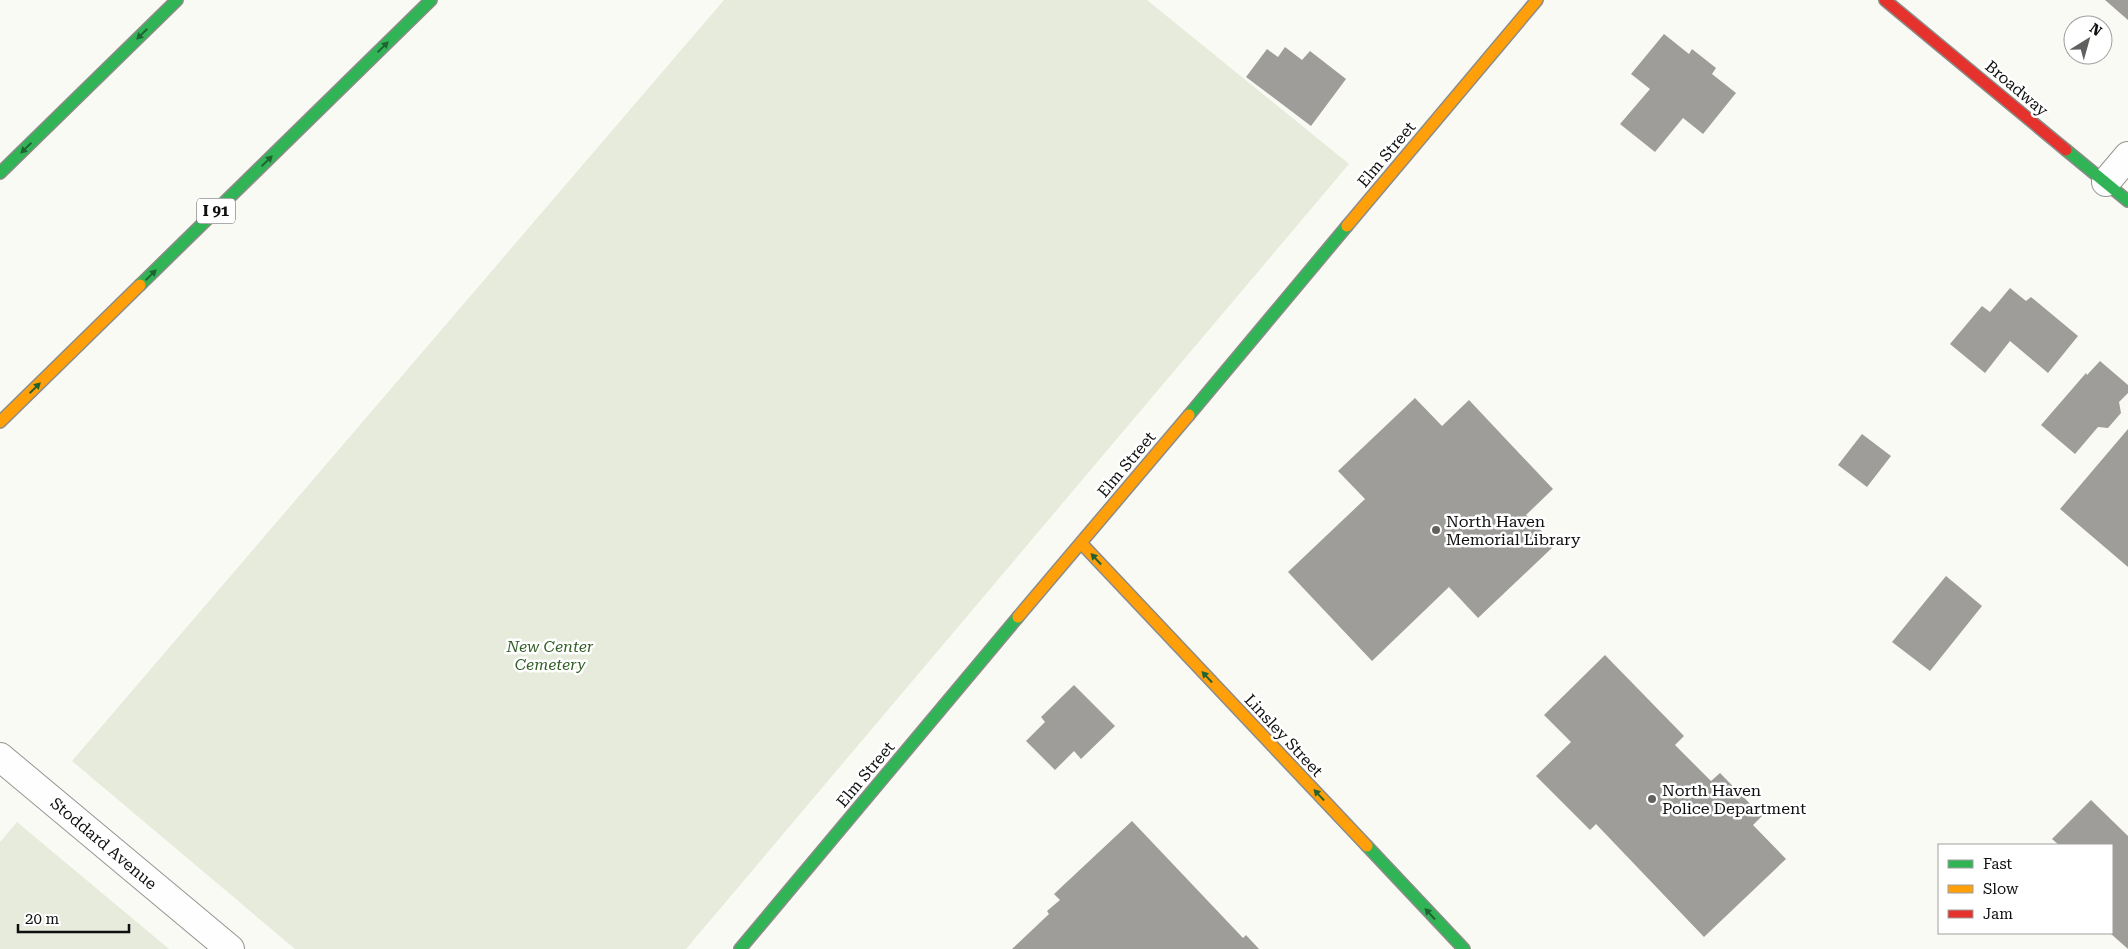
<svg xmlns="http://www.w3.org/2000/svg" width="2128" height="949" font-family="'Roboto Serif',serif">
  <rect width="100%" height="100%" fill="#fafaf5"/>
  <!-- cemetery -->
  <path fill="#e6ebdb" d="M724,0H1147L1349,164L686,949H295L72,761Z
    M17,822L169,949H0V842Z"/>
  <!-- building -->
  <path fill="#9e9d9a" d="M2105,0H2128V20Z
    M1664,34L1689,54L1692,49L1716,68L1712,74L1736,93L1703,134L1683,118L1655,152L1620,124L1650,89L1631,74Z
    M1285,47L1302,60L1310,51L1346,79L1311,126L1246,77L1267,49L1278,57Z
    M2010,288L2026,301L2031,297L2078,336L2048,373L2010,341L1985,373L1950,344L1982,306L1990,312Z
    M2100,361L2128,385V393L2119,402L2121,413L2108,428L2098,427L2075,454L2041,425L2086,373L2087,375Z
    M1415,398L1442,426L1469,400L1553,489L1526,515L1555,545L1478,618L1449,587L1372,661L1288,572L1365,499L1338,471Z
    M2128,429V567L2060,509Z
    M1862,434L1891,456L1867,487L1838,465Z
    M1946,576L1982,606L1930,671L1892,642Z
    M1605,655L1684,736L1675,745L1711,781L1720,773L1762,816L1753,825L1786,859L1704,937L1596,824L1590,830L1536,776L1571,742L1544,715Z
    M1074,685L1115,726L1081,759L1074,751L1055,770L1026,741L1045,722L1041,717Z
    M2091,800L2128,836V949L2110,933H2112V845H2059L2052,839Z
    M1132,821L1243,938L1246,935L1259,949H1012L1049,914L1047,911L1060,900L1054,894Z"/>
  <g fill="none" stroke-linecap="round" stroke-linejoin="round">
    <!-- street casing -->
    <g stroke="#959593" stroke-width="30">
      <path id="street" d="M2106,182L2128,156
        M0,757L230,949"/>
    </g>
    <!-- fast casing -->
    <g stroke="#8b8b89" stroke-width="14">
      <path id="fast" d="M2066,150L2128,201
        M0,173L177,0
        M140,285L431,0
        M1189,415L1347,226
        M1367,846L1464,949
        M740,949L1018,617"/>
    </g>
    <!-- slow casing -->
    <g stroke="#8b8b89" stroke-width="14">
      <path id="slow" d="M1347,226L1537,0
        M0,422L140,285
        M1081,543L1367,846
        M1018,617L1189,415"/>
    </g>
    <!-- jam casing -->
    <g stroke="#8b8b89" stroke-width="14">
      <path id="jam" d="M1885,0L2066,150"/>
    </g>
    <!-- street -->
    <use href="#street" stroke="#fefefe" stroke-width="28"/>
    <!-- fast -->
    <use href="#fast" stroke="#30b455" stroke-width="11"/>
    <!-- slow -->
    <use href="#slow" stroke="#ff9f0a" stroke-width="11"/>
    <!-- jam -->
    <use href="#jam" stroke="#e5322d" stroke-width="11"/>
  </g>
  <!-- one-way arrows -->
  <defs><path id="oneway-solid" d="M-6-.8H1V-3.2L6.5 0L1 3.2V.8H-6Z" transform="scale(1.25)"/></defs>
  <g fill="#206232">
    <use href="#oneway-solid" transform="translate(142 34) rotate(136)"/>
    <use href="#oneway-solid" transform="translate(383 47) rotate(-44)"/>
    <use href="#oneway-solid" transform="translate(26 148) rotate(136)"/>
    <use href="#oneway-solid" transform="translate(267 161) rotate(-44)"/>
    <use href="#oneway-solid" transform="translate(151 275) rotate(-44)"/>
    <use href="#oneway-solid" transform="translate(35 388) rotate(-44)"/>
    <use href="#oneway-solid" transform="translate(1096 559) rotate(-133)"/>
    <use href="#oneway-solid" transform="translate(1207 677) rotate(-133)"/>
    <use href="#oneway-solid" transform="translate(1319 795) rotate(-133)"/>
    <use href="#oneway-solid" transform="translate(1430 914) rotate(-133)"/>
  </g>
  <!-- markers -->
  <g fill="#616160" stroke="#fff" stroke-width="2">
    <circle cx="1436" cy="530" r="5"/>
    <circle cx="1652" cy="799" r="5"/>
  </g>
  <g text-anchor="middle" stroke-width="5" stroke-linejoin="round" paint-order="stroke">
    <!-- shield labels -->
    <rect fill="#fff" stroke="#575757" stroke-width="1" x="197" y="198.5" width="38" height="25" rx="4"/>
    <g font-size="15" font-weight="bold" fill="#0f0f0f">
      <text x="216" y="216">I 91</text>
    </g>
    <!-- street labels -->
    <g font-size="16" fill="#0f0f0f" stroke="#fff">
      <text transform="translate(2017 88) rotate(40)" y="6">Broadway</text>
      <text transform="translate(1386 154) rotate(-50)" y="6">Elm Street</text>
      <text transform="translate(1126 464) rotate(-50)" y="6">Elm Street</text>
      <text transform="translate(1284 735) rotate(47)" y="6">Linsley Street</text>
      <text transform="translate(865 774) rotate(-50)" y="6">Elm Street</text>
      <text transform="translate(104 843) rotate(40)" y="6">Stoddard Avenue</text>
    </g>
    <!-- poi labels -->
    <g font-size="16" fill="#0f0f0f" stroke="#fff" text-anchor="start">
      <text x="1446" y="527">North Haven<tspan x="1446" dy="18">Memorial Library</tspan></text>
      <text x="1662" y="796">North Haven<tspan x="1662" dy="18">Police Department</tspan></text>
    </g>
    <!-- park labels -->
    <g font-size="16" font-style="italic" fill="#325f27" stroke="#fff">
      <text x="550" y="652">New Center<tspan x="550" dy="18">Cemetery</tspan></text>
    </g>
  </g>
  <!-- legend -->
  <rect x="1938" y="844" width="175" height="90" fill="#ffffff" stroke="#9f9f9f"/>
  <rect x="1948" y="860" width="25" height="8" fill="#30b455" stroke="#9f9f9f"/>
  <text x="1983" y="869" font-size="15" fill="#0f0f0f">Fast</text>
  <rect x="1948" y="885" width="25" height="8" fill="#ff9f0a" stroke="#9f9f9f"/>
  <text x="1983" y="894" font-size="15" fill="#0f0f0f">Slow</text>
  <rect x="1948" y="910" width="25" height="8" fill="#e5322d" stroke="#9f9f9f"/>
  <text x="1983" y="919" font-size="15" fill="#0f0f0f">Jam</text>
  <!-- north arrow -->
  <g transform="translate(2088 40) rotate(37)"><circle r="24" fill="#ffffff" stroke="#9f9f9f"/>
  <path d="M0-4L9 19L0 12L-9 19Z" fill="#616160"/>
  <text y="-8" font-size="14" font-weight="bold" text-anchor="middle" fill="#0f0f0f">N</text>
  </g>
  <!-- scale -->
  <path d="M18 924v8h111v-8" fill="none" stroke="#0f0f0f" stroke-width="2.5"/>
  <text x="25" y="924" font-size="15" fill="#0f0f0f" stroke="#ffffff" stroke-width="4" paint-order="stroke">20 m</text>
</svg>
